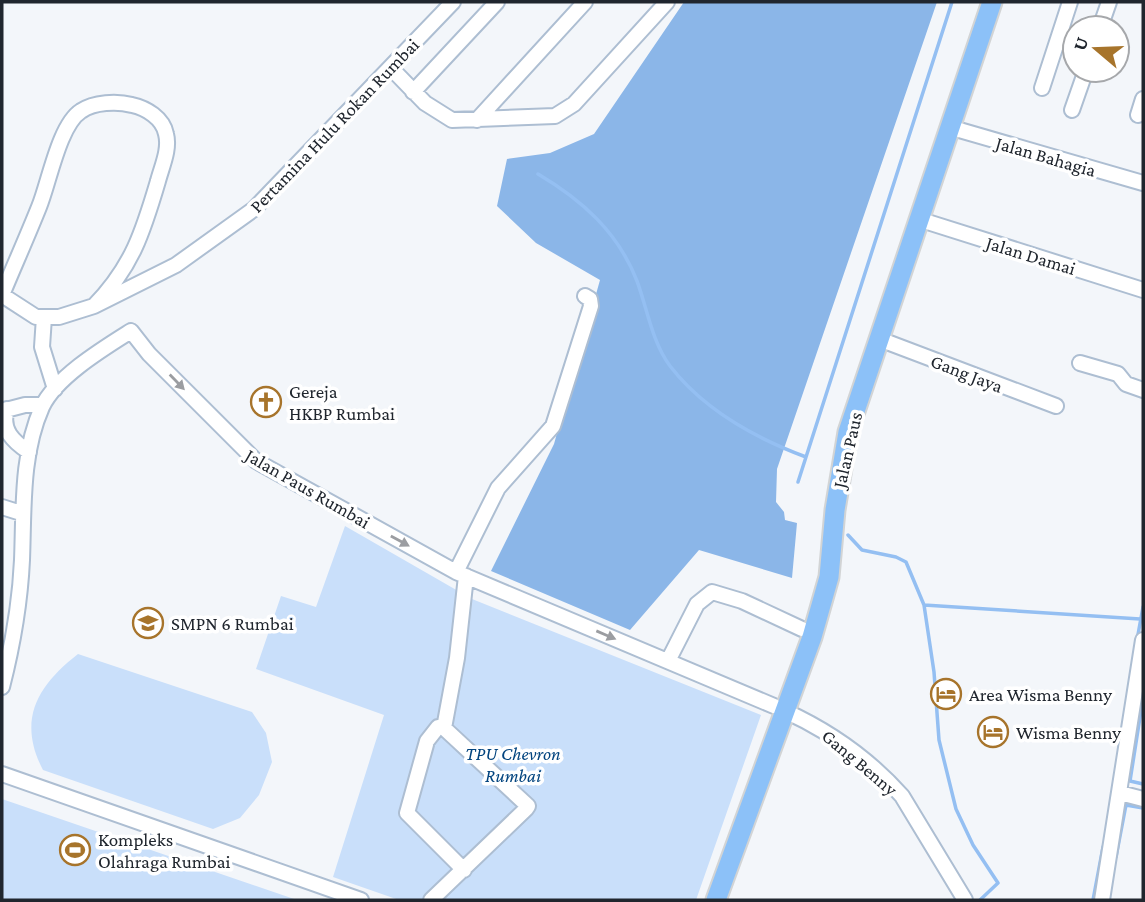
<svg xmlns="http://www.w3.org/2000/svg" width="1145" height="902" font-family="'Crimson Pro',serif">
  <rect width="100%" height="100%" fill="#f3f6fa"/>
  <!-- green -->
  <path fill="#c9dffa" d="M345,526L472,599L761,715L696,900H399L333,877L384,715L256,669L281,596L316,607Z
    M78,654L252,712L266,733L272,762L259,795L240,818L213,829L43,770C17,720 37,686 78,654Z
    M2,799L297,900H2Z"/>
  <!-- forest -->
  <path fill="#8bb6e8" d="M684,2H937L777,469L776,502L784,512L785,520L797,523L792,578L699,550L630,630L491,571L554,444L600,280L536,243L497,206L507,159L550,153L594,134Z"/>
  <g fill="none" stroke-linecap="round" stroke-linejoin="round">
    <!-- stream -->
    <path stroke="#94bff2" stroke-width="3.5" d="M538,174C582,200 618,232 637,281C647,308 652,342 670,366C704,410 755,438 806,457
      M798,482L952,2
      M848,535L862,550L896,557L906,562L924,605L934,672L939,740L956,809L973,845L998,883L980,900
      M924,605L1140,619
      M1137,640L1143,607
      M1143,698L1130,781L1143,784
      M1116,857L1126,805L1143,808
      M1093,900L1103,847"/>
    <!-- minor casing -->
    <g stroke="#adbed2" stroke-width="18">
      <path id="minor" d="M1100,28L1109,2
        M391,68L425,103L452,120L555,116L574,104L667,2
        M1042,88L1070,2
        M413,92L497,2
        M1072,110L1086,70
        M1138,115L1143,99
        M477,120L585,2
        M949,127L1143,183
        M918,219L1143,290
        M94,306C132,267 143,232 158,181C162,166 170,149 166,134C163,118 146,108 132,105C117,101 94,102 81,111C59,125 49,183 39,207C27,237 14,266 2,295L36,317H59L94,306L176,265L254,209L453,2
        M44,317L42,347L55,389
        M879,339L1056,406
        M1080,363L1118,374L1126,384L1143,390
        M7,409C0,430 14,442 29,452
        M2,411L25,405H42
        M2,507L21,513
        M456,572L498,488L553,426L591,306L590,299L585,296
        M668,661L697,604L712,592L742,601L802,629
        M2,687C13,644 20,603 22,560C24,509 21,454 42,407C56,377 104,348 131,331L149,354L256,461L456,572L774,706
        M785,711C829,731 870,760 902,796L965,900
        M444,728L457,658L466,576
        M2,774L361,900
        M1120,793L1143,799
        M431,900L526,809L528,806L444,728L438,727L427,741L407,813L464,870
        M1102,900L1143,640"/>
    </g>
    <!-- major casing -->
    <g stroke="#d2d4d5" stroke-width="23">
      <path id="major" d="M716,900L812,637L829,577L835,510L848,432L992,2"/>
    </g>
    <!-- minor -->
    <use href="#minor" stroke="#fff" stroke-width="14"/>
    <!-- major -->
    <use href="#major" stroke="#8cc1f8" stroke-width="19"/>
  </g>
  <!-- one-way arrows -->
  <defs><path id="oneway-solid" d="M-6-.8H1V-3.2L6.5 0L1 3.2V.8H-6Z" transform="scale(1.75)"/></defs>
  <g fill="#9b9da1">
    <use href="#oneway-solid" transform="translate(177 382) rotate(46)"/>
    <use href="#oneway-solid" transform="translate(400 541) rotate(29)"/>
    <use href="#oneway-solid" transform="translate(606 635) rotate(23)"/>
  </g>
  <!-- icons -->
  <defs>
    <g id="church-ring" transform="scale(1.575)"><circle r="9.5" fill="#fff" stroke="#a7742b" stroke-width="1.5"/><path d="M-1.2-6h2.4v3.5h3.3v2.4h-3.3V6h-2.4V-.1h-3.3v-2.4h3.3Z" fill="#a7742b"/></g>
    <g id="school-ring" transform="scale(1.575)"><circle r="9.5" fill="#fff" stroke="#a7742b" stroke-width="1.5"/><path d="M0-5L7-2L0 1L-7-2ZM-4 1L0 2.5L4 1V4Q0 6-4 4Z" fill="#a7742b"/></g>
    <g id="hotel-ring" transform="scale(1.575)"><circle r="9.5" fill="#fff" stroke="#a7742b" stroke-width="1.5"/><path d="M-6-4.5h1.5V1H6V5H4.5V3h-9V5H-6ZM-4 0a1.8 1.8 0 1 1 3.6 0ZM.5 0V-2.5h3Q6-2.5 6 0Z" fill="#a7742b"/></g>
    <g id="stadium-ring" transform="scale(1.575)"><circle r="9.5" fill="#fff" stroke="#a7742b" stroke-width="1.5"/><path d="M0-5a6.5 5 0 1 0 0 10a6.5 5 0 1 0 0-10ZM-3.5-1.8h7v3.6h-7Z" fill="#a7742b"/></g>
  </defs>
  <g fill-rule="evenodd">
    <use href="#church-ring" x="266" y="402"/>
    <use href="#school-ring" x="148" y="623"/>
    <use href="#hotel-ring" x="946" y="694"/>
    <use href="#hotel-ring" x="993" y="732"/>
    <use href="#stadium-ring" x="75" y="850"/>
  </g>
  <g text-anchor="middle" stroke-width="7" stroke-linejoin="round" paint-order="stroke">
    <!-- street labels -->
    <g font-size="19" fill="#20262e" stroke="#fff">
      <text transform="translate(334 125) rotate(-46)" y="7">Pertamina Hulu Rokan Rumbai</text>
      <text transform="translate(1046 156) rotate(16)" y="7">Jalan Bahagia</text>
      <text transform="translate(1031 255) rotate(17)" y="7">Jalan Damai</text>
      <text transform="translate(967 373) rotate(21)" y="7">Gang Jaya</text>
      <text transform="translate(847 450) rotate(-77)" y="7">Jalan Paus</text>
      <text transform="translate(308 488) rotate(30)" y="7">Jalan Paus Rumbai</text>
      <text transform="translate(860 762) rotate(40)" y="7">Gang Benny</text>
    </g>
    <!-- poi labels -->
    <g font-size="19" fill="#20262e" stroke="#fff" text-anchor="start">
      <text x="289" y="398">Gereja<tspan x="289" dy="22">HKBP Rumbai</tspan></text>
      <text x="171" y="630">SMPN 6 Rumbai</text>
      <text x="969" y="701">Area Wisma Benny</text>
      <text x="1016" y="739">Wisma Benny</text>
      <text x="98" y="846">Kompleks<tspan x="98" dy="22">Olahraga Rumbai</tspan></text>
    </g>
    <!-- park labels -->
    <g font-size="19" font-style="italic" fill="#01437e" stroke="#fff">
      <text x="513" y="760">TPU Chevron<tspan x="513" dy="22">Rumbai</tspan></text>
    </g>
  </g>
  <!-- border -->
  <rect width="1145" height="902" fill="none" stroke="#20262e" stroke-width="7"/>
  <!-- north arrow -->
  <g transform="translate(1096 49) rotate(289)"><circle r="33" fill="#ffffff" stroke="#a6a8ab" stroke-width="2"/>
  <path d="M0-5L12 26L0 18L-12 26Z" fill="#a7742b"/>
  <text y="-10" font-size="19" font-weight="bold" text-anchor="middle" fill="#20262e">U</text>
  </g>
</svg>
